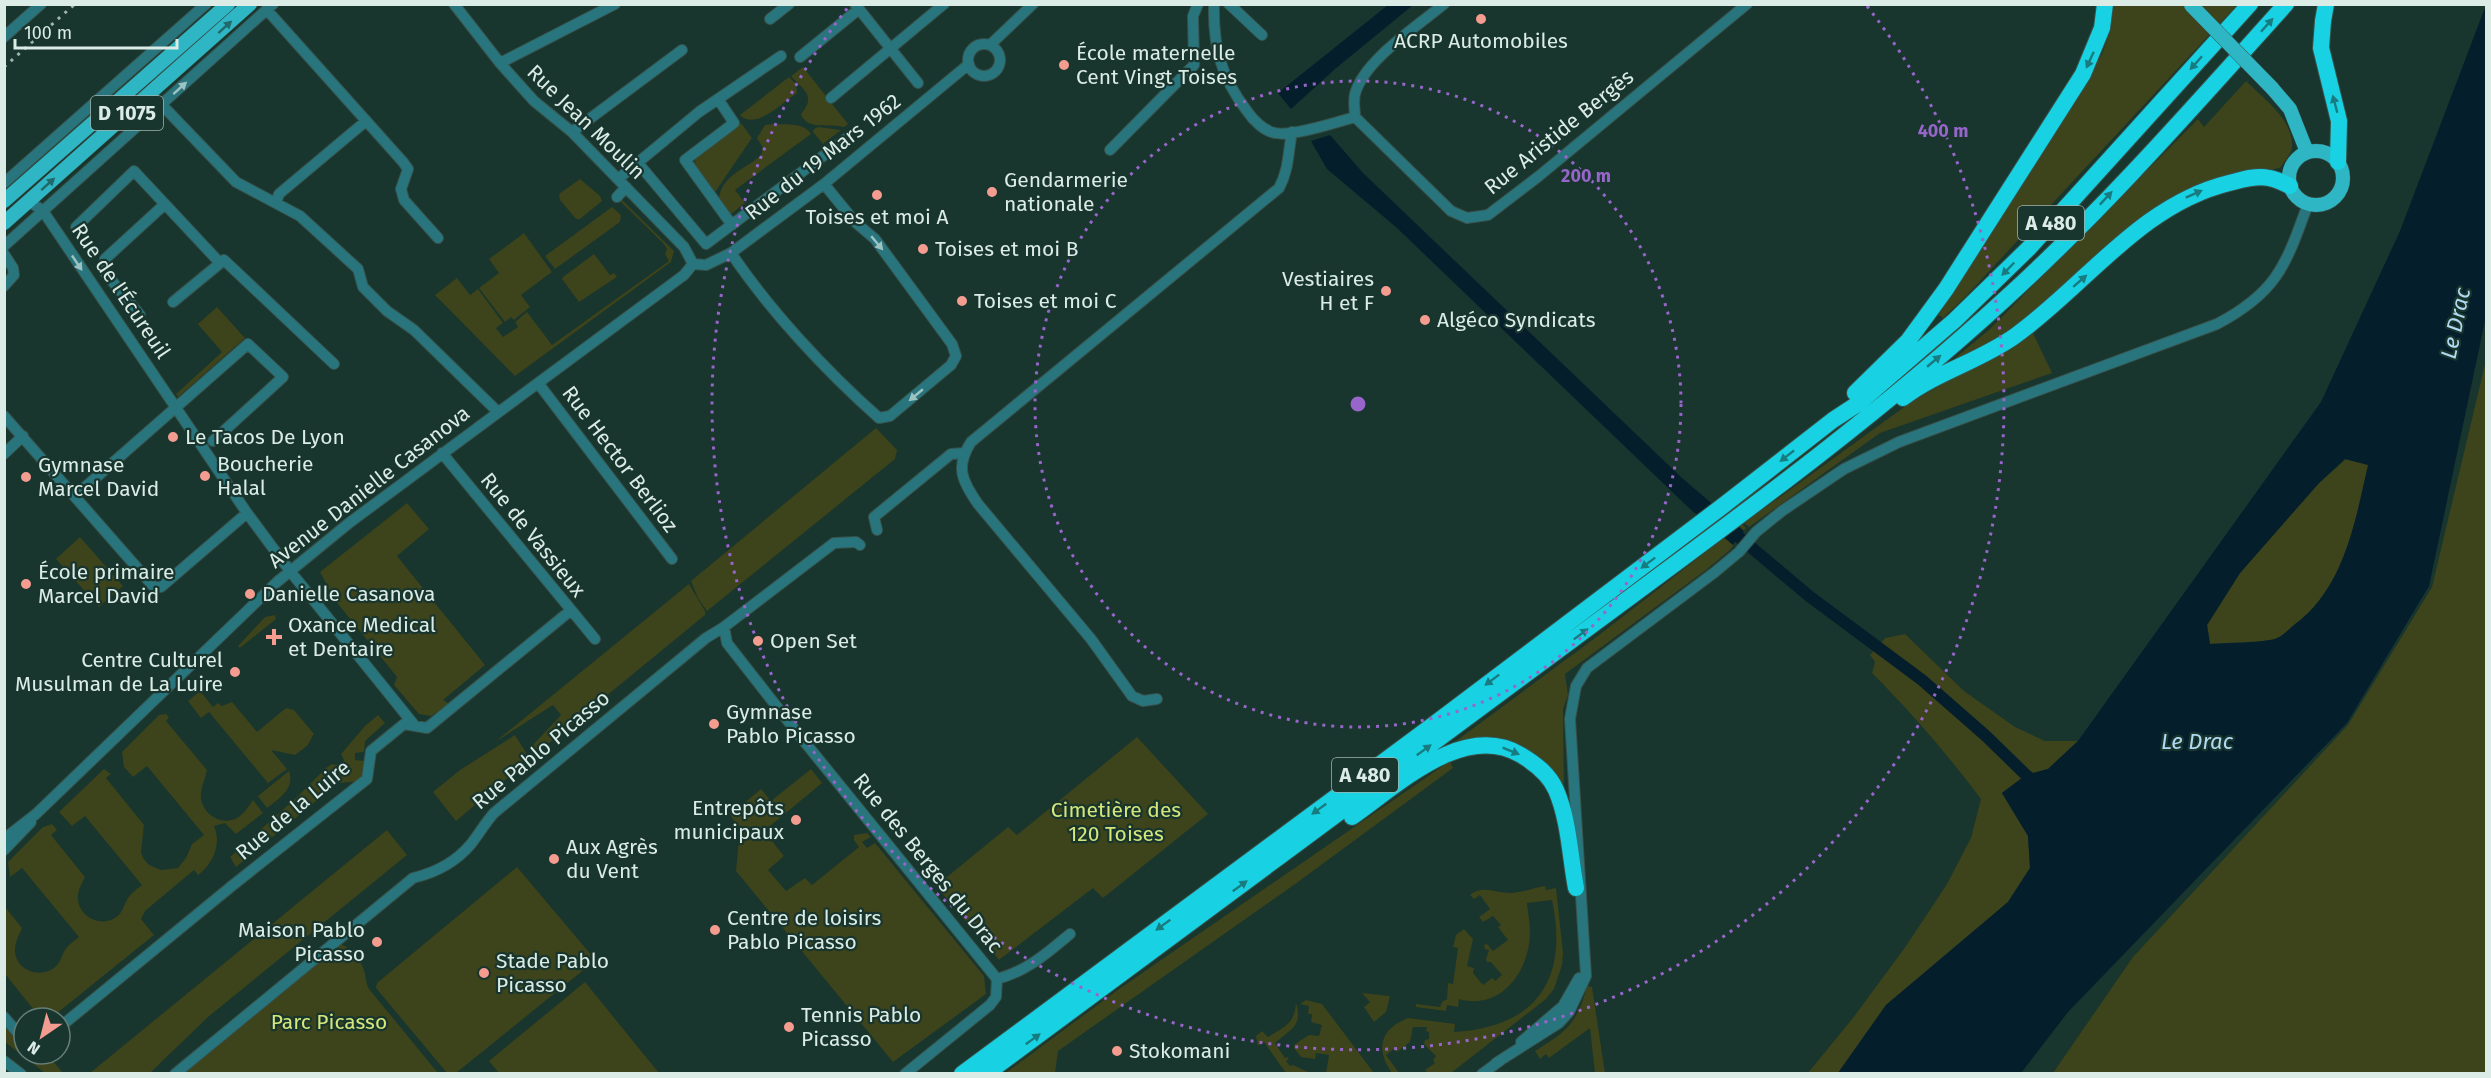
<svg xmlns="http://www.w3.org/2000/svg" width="2491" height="1078" font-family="'Fira Sans',sans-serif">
  <rect width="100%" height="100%" fill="#18352e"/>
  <!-- green -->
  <path fill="#3d431a" d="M2112,5H2237L1967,295L1943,318L1935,312L2102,54L2110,31Z
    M803,67L848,124L844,127C829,123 807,131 801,114C817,95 803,90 791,76Z
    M789,77L796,84L797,93C782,103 755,131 740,115Z
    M2246,81C2264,99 2294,120 2292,147C2291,155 2284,162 2280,168L2236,176L2183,193L2002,340L1966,358H1955L1990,329L2198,119L2204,127Z
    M741,123L752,138L715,192L694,164L696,158Z
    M774,124C785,125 804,122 811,134L735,190L745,203L731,214L719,198C722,175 746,169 761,155L763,148L757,138L765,125Z
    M818,127L841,130L823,144L813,132L814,129Z
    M580,179L600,196L602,201L580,219H576L560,200L559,194Z
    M622,200L674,251L671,262L515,376L435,295L457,278L470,295L478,289L503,323L496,328L503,337L518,327L515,322L527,312L552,345L669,261L665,254L667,249L664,244L620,201Z
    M612,207L621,215L620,222L555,269L545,256Z
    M524,233L552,272L521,295L530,307L514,320L511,317L505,322L479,288L499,273L489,259Z
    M594,254L610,275L614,273L617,277L579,302L562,279L563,277Z
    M181,305L198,324L217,307L245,338L178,397L176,394L222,352Z
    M2032,331L2052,373L1880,433L1749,527L1744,523L1907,405Z
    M2486,360V1073H2053L2133,957L2348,725L2432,587Z
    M876,428L897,450L895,459L707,611L698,598L691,581Z
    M2346,459L2369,465C2355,522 2344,589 2294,625C2289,629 2282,637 2275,639C2259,643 2228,642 2210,644L2207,625L2240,573L2319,483Z
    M407,503L429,529L397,556L485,665L443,700L449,704L431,716L419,714L394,685L397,677L334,599L320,572Z
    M1742,524L1746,528L1730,550L1706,570L1565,674L1568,695L1563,709L1564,794L1537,759L1452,744L1599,635Z
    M80,537L123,586L99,607L56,559Z
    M689,584L705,611V615L583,715L572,714L574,723L539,751L536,752L532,746L561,715L553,705L495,742Z
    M275,615L276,619L240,648L238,646L265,617Z
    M1905,634L1964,691L2015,727L2045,741H2078L2048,769L2026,775L2002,793L2028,836L2030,868L2008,902L1886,1005L1838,1073L1807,1074L1853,1018L1906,946L1947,884L1971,838L1981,799C1947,754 1912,713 1872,673L1875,662L1870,655L1885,638Z
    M200,691L213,707L218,703L222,706L232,702L257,732L286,708L294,710L314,734L307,746L295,755L271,750L287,769L268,783L209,712L201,718L188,701Z
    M166,714L169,717L166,721L207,770C205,780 200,789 201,798C203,815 222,826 237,818C244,814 249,806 253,800L263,813L236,834L225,823L214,826C222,844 213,864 198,875L194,870L145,911L141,919L154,935L51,1018H24L34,1010L5,974V907L22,928C19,935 15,942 15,951C16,971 41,979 55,967C61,962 61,956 65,950C68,945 74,941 79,937L22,868L10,877L8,862L43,827L52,824L57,830L51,835L85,877C81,885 77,892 78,900C80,917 100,927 115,918C123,913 123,906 128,898C131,893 137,889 142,885L85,816L72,826L59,812L104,769L111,774L106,778L144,825L141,852L143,858L149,865L161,870L178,868L186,858L192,844L204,835L147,766L133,777L124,767L122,752L159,715Z
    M378,715L385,723L365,741L364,752L355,753V760L365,761L362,781L338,783L236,867L230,857L295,799L326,768L332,764L342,766L344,760L341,754L365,726Z
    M515,735L530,759L456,821L433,792L460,770Z
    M1137,737L1208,814L1103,898L1093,888L999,960L936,886L1008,827L1017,835Z
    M1450,761L1453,768L1298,882L1058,1051L1055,1073L1004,1074L1119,989Z
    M811,769L822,783L764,831L784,856L768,870L786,891L805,878L812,885L859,847L854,840V835L867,833L871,837L862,842L867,848L875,843L984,976L986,994L893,1062L736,871L740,829L730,815L761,789L771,801Z
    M289,771C295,789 280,798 267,808L258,796Z
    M387,830L407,855L208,1017L150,1073H90Z
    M517,867L593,957L591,964L456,1073H447L376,988L377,983Z
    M1545,886L1546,890L1556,888L1563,953L1562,965L1554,989L1546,999L1451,1073H1428L1425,1070L1435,1063L1433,1060L1436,1056L1424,1044L1425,1040L1429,1039V1032L1426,1031L1427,1027H1413L1410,1042L1397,1052L1394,1049L1386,1055L1399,1073H1392C1375,1049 1380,1029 1408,1018L1455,1024L1454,1032C1536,1027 1569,980 1552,900L1527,903C1528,913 1530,923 1530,932C1530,971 1501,1011 1459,999L1458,1007L1447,1005L1446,1011L1416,1007V1004L1440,1007L1442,1002L1447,999L1448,983L1453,984L1458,948L1453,947L1456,935L1464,929L1473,939L1467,966L1474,968L1473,973L1483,985L1492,978L1495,981L1502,975L1491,962H1487L1486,959L1489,950L1485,949L1484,945L1487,944L1493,951L1508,940L1498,927L1501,925L1493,916L1483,922L1479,917L1490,909L1480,895L1474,899L1470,895C1483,884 1497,894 1512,893C1523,892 1534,888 1545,886Z
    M340,944C351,947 363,962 365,974C366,980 366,983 369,989L438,1073L181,1074Z
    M585,982L659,1073H499L489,1061Z
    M1587,986L1592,987L1605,1073H1595L1590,1028L1549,1058L1546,1054L1540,1059L1535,1051C1567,1031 1577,1024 1587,986Z
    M1362,993L1390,996L1386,1012L1374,1022L1364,1007L1370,1002Z
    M1306,1000L1322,1004L1374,1073H1326L1329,1055L1316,1053L1315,1059L1301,1057L1294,1048L1295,1044L1309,1035L1319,1036L1322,1025L1311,1022L1312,1014H1308L1309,1006L1300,1004Z
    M1296,1003C1303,1026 1291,1029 1275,1043L1285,1058L1287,1057L1289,1059L1286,1061L1290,1066L1293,1065L1310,1073H1286L1264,1042L1258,1046L1256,1036L1262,1031L1268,1037C1285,1026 1294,1025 1296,1003Z
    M4,1024L24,1046V1054H47L63,1073H45L5,1042Z"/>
  <!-- water -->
  <path fill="#041e2c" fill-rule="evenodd" d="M1388,5H1413L1335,69L1291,109L1278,93Z
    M2486,5V316L2429,586L2347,723L2068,1012L2021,1073H1838L1886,1005L2008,902L2030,868L2028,836L2002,793L2026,775L2048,769L2078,741L2321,402L2400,231ZM2345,459L2368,465C2355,522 2344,589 2294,625C2288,630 2282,637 2275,639C2259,643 2228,643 2210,644L2207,625L2240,573L2319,483Z
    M1330,135L1363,173L1682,478L1744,531L1733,545L1689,508L1396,227L1327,169L1311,141Z"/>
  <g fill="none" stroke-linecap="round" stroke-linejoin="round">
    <!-- canal -->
    <path stroke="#041e2c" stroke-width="12" d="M1727,527L1809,596L1922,680L1986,736L2026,775L2037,783"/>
    <!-- minor casing -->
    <g stroke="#37524b" stroke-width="12">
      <path id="minor" d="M454,4L500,63L534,101L572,132L684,247L693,264
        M855,4L918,83
        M1214,4C1213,47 1221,77 1247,111C1253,120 1264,131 1275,133C1292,137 1337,122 1355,117
        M1229,4L1262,35
        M267,10L403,162L408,169L401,189L404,200L438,238
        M770,19L789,4
        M4,37L41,4
        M968 60a16 16 0 1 1 32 0a16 16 0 1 1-32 0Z
        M990,45L1033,4
        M800,57L859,9
        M500,63L615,4
        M831,98L944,4
        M718,99L734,123L685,160L732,225
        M161,104L236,182L300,216L358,269L363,287L387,311L414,330L498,412
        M1355,117L1451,211L1467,218L1488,215L1539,176L1747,4
        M1355,117C1355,110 1353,101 1355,94C1364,60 1418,26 1444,4
        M572,132L682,50
        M1110,150L1194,65L1193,16L1198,4
        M638,163L706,244L847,138
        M618,179L699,112L781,56
        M4,183L206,4
        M617,197L626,187
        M29,201L43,211L247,513L290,571L415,726
        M276,203L279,194L366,121
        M76,227L134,171L220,263
        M4,246L273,4
        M731,253C771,312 826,371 879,418L890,416L951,365L956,356L952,344L875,239L855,222L824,184
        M4,254L13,268L14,275L4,286
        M693,264L706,265L731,253L824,184L969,64
        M173,302L224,260L334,364
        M140,315L103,270L105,259L165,204
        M538,383L672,559
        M4,416L154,587H161L247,513
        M442,453L595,639
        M4,454L23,436
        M75,496L248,344L283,377L213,441
        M877,530L874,517L951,454L964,453
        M724,627L727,643L799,735L997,979
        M1157,699L1143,701L1132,696L1091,639L978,504C962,481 955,467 971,442L1279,188C1289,170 1288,152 1292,132
        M4,839L36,814L277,582L349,523L684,275L693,264
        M4,850L31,822
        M997,979C1027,971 1046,954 1070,934
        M4,1017L24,1040
        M60,1027L233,885L367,779L371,751L404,724L427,728L570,611
        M1521,1042L1563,1006L1579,978
        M4,1061L21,1074
        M1496,1063L1559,1023L1569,1012L1586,976L1570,719L1576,686L1587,668L1715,572L1739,552L1756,532L1782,511L1844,469L1899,442L2217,324C2278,292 2286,264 2308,204
        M175,1074L413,878C434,873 456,862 471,844C479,834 485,823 494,813L706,638L724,627L834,543L856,542L860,545
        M905,1074L990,1005L996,997L997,979
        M1482,1074L1501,1060"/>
    </g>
    <!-- major casing -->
    <g stroke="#37524b" stroke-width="15">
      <path id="major" d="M2272,88L2290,109L2307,152
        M2289 178a27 27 0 1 1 54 0a27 27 0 1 1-54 0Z
        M4,201L228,4
        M4,223L250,4"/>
    </g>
    <!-- highway casing -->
    <g stroke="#37524b" stroke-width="18">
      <path id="highway" d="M2326,4L2323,21L2321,48L2339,121L2338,162
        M1855,393L1908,341L1946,289L2083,74L2102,28L2105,4
        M1903,398C1937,372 1980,361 2015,336C2086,285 2140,205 2229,183C2241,180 2256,175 2269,178C2276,179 2284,183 2290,186
        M1352,817C1398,785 1464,721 1521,755C1536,764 1549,774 1556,790C1569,820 1570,857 1576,888
        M962,1074L1429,728L1724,505L1833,420L1859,403L1955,320L2030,247L2250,4
        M986,1074C1181,929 1377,785 1572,640C1719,531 1870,423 2005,299C2105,208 2195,105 2286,4"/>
    </g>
    <!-- minor -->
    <use href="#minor" stroke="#29757e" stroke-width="10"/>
    <!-- major -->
    <use href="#major" stroke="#2fb6c4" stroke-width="14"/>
    <!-- highway -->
    <use href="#highway" stroke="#18d1e2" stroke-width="16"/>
    <!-- rail -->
    <path stroke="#a0b4ae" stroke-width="3" stroke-dasharray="3 6" stroke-linecap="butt" d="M4,67L75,4"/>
    <!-- major-bridge casing -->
    <g stroke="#37524b" stroke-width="15" stroke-linecap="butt">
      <path id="major-bridge" d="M2191,5L2272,88"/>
    </g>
    <!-- major-bridge -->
    <use href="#major-bridge" stroke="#2fb6c4" stroke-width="14"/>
  </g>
  <!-- one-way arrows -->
  <defs><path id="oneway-solid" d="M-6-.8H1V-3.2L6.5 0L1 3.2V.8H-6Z" transform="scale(1.5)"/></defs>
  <g fill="#187b7f">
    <use href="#oneway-solid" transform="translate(2267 25) rotate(-48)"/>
    <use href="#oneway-solid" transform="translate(2090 60) rotate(115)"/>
    <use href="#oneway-solid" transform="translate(2196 63) rotate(132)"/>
    <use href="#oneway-solid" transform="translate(2335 104) rotate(-105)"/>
    <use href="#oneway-solid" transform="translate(2194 194) rotate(-24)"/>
    <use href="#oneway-solid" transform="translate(2106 198) rotate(-47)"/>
    <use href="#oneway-solid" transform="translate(2008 269) rotate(134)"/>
    <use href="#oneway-solid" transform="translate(2080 281) rotate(-41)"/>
    <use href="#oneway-solid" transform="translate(1934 361) rotate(-40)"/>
    <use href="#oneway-solid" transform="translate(1787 456) rotate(142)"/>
    <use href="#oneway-solid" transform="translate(1648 563) rotate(143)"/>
    <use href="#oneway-solid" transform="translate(1581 634) rotate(-37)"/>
    <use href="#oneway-solid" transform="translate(1492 680) rotate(143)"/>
    <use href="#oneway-solid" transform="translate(1424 750) rotate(-36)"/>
    <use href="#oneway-solid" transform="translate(1511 751) rotate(22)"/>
    <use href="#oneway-solid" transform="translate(1319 809) rotate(144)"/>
    <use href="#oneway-solid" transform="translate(1240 886) rotate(-36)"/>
    <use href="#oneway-solid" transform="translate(1163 925) rotate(144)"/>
    <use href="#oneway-solid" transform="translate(1033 1039) rotate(-36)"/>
  </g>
  <g fill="#21696a">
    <use href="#oneway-solid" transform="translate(225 27) rotate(-42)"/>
    <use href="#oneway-solid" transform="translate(48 184) rotate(-42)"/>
  </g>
  <g fill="#9dc2c2">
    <use href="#oneway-solid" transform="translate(180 88) rotate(-42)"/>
    <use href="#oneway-solid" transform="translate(877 243) rotate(50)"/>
    <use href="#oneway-solid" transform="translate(77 263) rotate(56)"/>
    <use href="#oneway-solid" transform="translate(916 395) rotate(140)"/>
  </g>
  <!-- distance rings -->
  <g fill="none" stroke="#9865cb" stroke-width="3" stroke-dasharray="3 6">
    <circle cx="1358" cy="404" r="323"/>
    <path d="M1867 6A646 646 0 1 1 849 6"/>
  </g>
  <!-- markers -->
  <g fill="#f59c90" stroke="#18352e" stroke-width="2">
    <circle cx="1481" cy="19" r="6"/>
    <circle cx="1064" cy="65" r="6"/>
    <circle cx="992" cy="192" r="6"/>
    <circle cx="877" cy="195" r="6"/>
    <circle cx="923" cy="249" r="6"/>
    <circle cx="1386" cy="291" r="6"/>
    <circle cx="962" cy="301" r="6"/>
    <circle cx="1425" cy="320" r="6"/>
    <circle cx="173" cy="437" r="6"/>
    <circle cx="205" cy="476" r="6"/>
    <circle cx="26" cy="477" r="6"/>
    <circle cx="26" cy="584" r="6"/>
    <circle cx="250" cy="594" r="6"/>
    <path d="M271 628h6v6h6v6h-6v6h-6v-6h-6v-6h6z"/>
    <circle cx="758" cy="641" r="6"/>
    <circle cx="235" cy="672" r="6"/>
    <circle cx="714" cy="724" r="6"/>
    <circle cx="796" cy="820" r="6"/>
    <circle cx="554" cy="859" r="6"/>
    <circle cx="715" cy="930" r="6"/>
    <circle cx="377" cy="942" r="6"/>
    <circle cx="484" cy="973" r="6"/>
    <circle cx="789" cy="1027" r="6"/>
    <circle cx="1117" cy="1051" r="6"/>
  </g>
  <g text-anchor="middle" stroke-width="4.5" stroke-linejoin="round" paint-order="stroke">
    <!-- shield labels -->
    <g fill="#18352e" stroke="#a0b4af" stroke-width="1.5">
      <rect x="91" y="96" width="72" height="34" rx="4.5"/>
      <rect x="2018" y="206" width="66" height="34" rx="4.5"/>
      <rect x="1332" y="758" width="66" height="34" rx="4.5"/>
    </g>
    <g font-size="20" font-weight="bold" fill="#dbebe6">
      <text x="127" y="120">D 1075</text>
      <text x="2051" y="230">A 480</text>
      <text x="1365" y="782">A 480</text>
    </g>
    <!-- poi labels -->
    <g font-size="21" fill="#dbebe6" stroke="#18352e" text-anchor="start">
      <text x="1481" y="48" text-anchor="middle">ACRP Automobiles</text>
      <text x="1076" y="60">École maternelle<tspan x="1076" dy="24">Cent Vingt Toises</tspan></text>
      <text x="1004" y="187">Gendarmerie<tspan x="1004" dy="24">nationale</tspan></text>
      <text x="877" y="224" text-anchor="middle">Toises et moi A</text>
      <text x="935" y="256">Toises et moi B</text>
      <text x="1374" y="286" text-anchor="end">Vestiaires<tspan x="1374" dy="24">H et F</tspan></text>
      <text x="974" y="308">Toises et moi C</text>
      <text x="1437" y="327">Algéco Syndicats</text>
      <text x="185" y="444">Le Tacos De Lyon</text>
      <text x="217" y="471">Boucherie<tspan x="217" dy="24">Halal</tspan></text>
      <text x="38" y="472">Gymnase<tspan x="38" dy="24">Marcel David</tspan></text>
      <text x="38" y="579">École primaire<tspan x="38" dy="24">Marcel David</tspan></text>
      <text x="262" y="601">Danielle Casanova</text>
      <text x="288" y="632">Oxance Medical<tspan x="288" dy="24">et Dentaire</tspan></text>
      <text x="770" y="648">Open Set</text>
      <text x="223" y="667" text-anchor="end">Centre Culturel<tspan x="223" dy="24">Musulman de La Luire</tspan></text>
      <text x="726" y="719">Gymnase<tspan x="726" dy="24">Pablo Picasso</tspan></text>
      <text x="784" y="815" text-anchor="end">Entrepôts<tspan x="784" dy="24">municipaux</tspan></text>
      <text x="566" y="854">Aux Agrès<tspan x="566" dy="24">du Vent</tspan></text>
      <text x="727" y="925">Centre de loisirs<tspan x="727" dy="24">Pablo Picasso</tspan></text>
      <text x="365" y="937" text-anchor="end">Maison Pablo<tspan x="365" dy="24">Picasso</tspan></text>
      <text x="496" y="968">Stade Pablo<tspan x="496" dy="24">Picasso</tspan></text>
      <text x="801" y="1022">Tennis Pablo<tspan x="801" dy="24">Picasso</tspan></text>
      <text x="1129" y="1058">Stokomani</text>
    </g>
    <!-- street labels -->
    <g font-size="21" fill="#dbebe6" stroke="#18352e">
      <text transform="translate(586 122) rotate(44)" y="7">Rue Jean Moulin</text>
      <text transform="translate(1559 132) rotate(-39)" y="7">Rue Aristide Bergès</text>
      <text transform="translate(823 157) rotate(-38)" y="7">Rue du 19 Mars 1962</text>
      <text transform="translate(121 291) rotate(56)" y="7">Rue de l'Écureuil</text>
      <text transform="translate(620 459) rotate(53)" y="7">Rue Hector Berlioz</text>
      <text transform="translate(369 487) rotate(-38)" y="7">Avenue Danielle Casanova</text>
      <text transform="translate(533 535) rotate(51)" y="7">Rue de Vassieux</text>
      <text transform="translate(541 750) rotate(-40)" y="7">Rue Pablo Picasso</text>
      <text transform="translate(293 810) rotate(-40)" y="7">Rue de la Luire</text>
      <text transform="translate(928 863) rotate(51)" y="7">Rue des Berges du Drac</text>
    </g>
    <!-- park labels -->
    <g font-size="21" fill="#d5e67a" stroke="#18352e">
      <text x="1116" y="817">Cimetière des<tspan x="1116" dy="24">120 Toises</tspan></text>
      <text x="329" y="1029">Parc Picasso</text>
    </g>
    <!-- water labels -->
    <g font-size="22" font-style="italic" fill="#b2d9f2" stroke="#18352e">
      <text transform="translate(2455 323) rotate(-78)" y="8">Le Drac</text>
      <text x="2197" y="749">Le Drac</text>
    </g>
  </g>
  <circle cx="1358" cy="404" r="9" fill="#9865cb" stroke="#18352e" stroke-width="3"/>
  <g font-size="18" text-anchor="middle" font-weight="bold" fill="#9865cb" stroke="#18352e" stroke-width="4.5" stroke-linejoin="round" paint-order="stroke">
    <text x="1943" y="137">400 m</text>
    <text x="1586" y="182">200 m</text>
  </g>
  <!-- border -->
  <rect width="2491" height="1078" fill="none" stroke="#dbebe6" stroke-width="12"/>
  <!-- north arrow -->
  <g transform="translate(42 1036) rotate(215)"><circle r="28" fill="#18352e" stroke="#667e78" stroke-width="1.5"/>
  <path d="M0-4.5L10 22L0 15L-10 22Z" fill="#f59c90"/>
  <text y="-9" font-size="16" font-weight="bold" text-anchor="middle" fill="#dbebe6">N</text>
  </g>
  <!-- scale -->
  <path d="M15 39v9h162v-9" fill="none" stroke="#dbebe6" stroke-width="3"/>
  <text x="24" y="39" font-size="18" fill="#dbebe6" stroke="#18352e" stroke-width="4.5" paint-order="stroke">100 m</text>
</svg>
